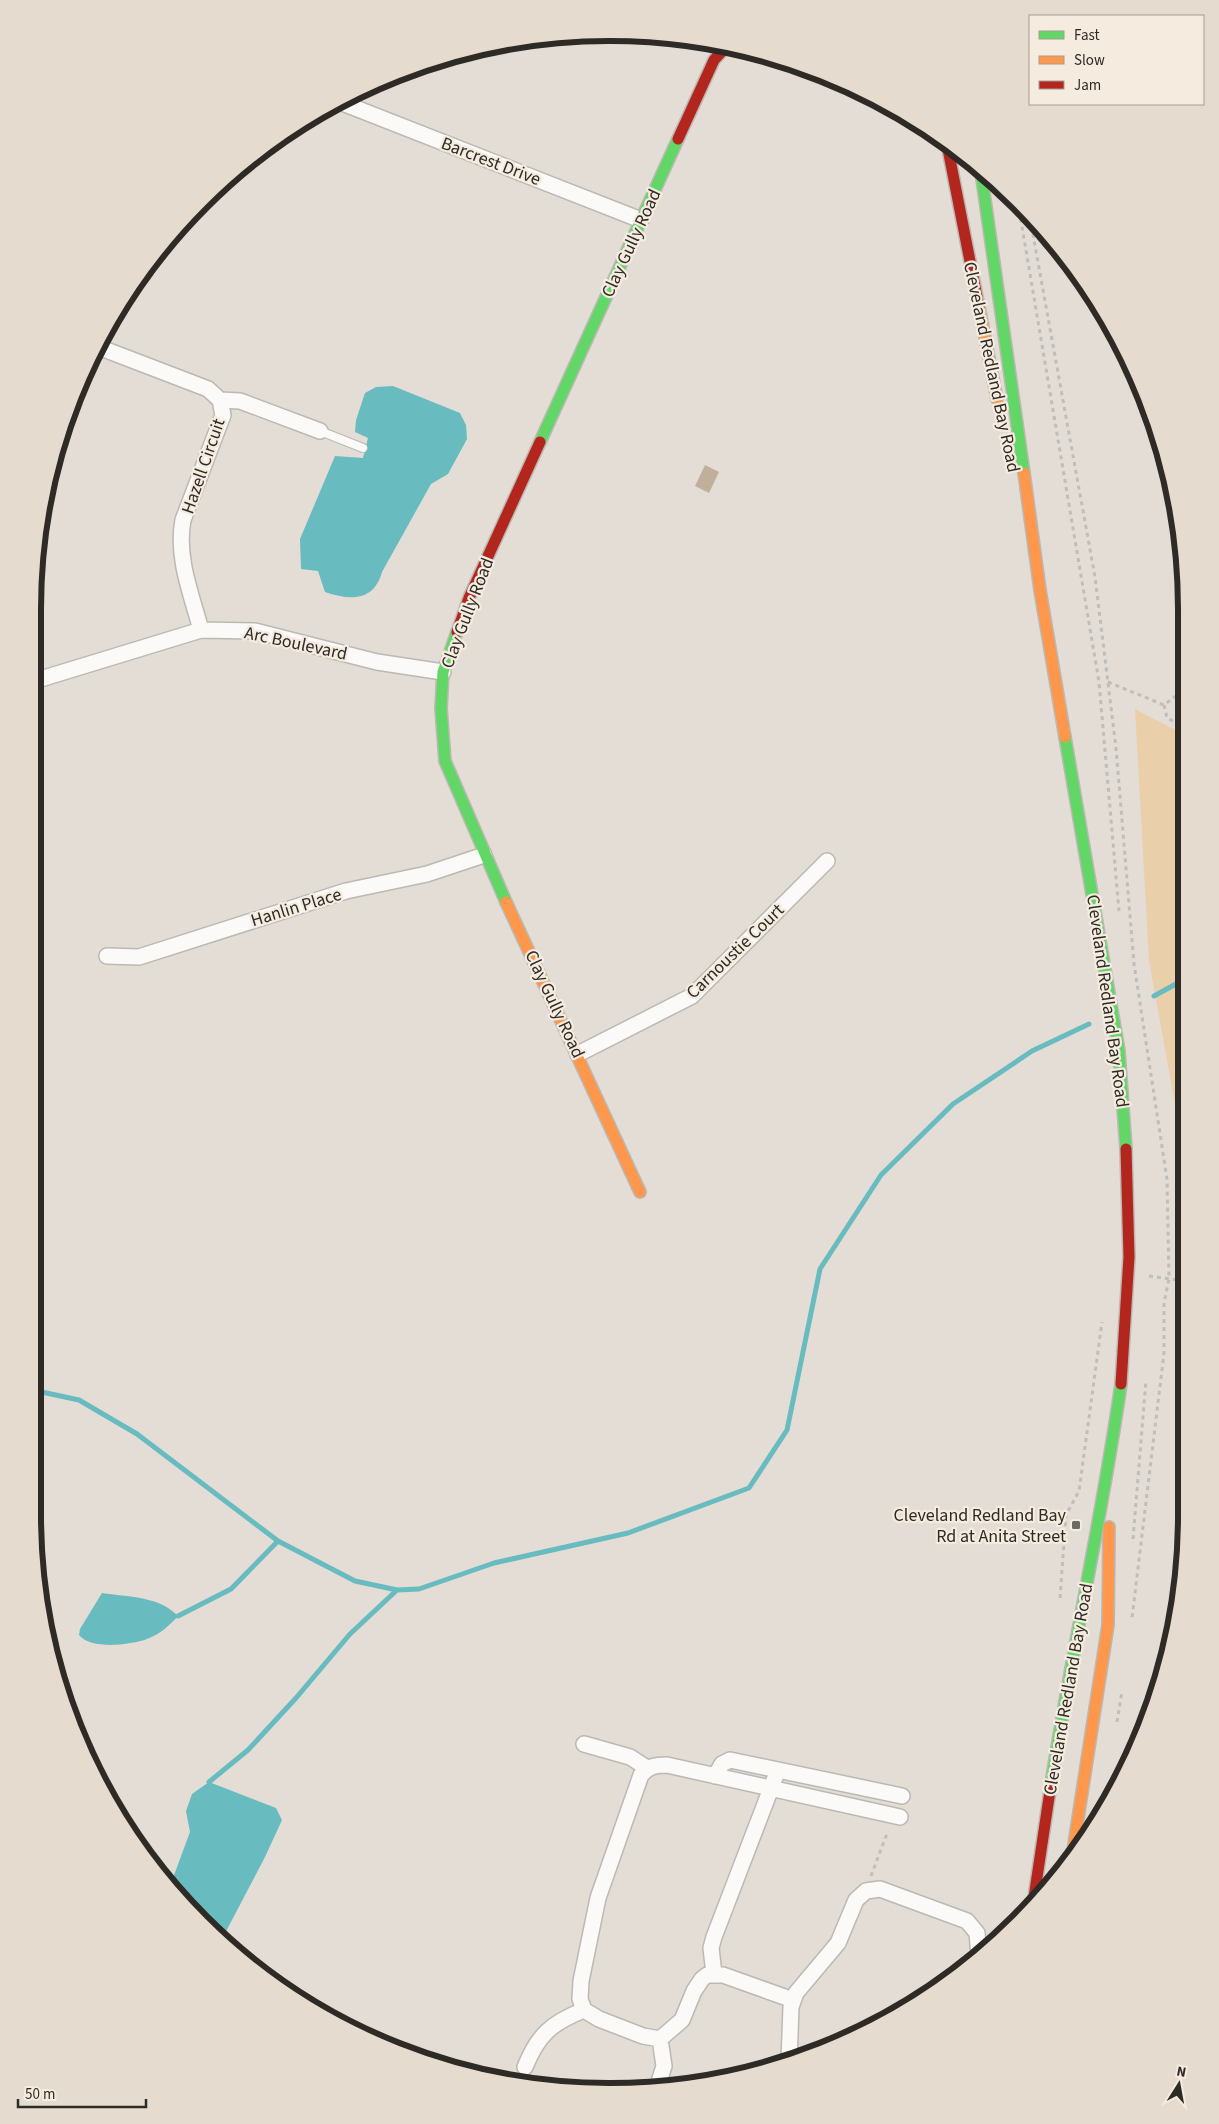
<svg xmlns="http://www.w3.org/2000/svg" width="1219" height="2124" font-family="'Source Sans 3',sans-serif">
  <rect width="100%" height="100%" fill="#e3ddd6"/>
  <!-- green -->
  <path fill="#eacfab" d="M1135,709L1185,735V1159L1149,961Z"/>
  <!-- water -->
  <path fill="#68bbbe" d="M393,386L460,413L466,425L467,439L448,474L431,484L382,572C374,601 351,601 325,592L318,571L301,569L300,539L335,456L363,458L368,438L355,432L356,420L365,393L376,387Z
    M102,1593C128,1597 159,1596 178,1616C169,1626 160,1634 147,1639C130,1645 91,1650 79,1635L80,1629Z
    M209,1782L276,1808L282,1820L265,1857L222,1939L202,1923L170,1886L190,1832L186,1811L192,1794Z"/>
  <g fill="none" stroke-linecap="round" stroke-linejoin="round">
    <!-- stream -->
    <path stroke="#68bbbe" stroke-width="5" d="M1154,996L1185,979
      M37,1391L79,1400L137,1434L278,1541L355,1581L397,1590L419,1589L494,1563L628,1533L749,1488L787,1430L820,1269L881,1175L953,1104L1032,1051L1089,1024
      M178,1616L231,1589L278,1541
      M209,1782L248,1750L296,1698L350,1634L397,1590"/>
  </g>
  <!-- building -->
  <path fill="#bfaf9b" d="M705,465L719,472L709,493L695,486Z"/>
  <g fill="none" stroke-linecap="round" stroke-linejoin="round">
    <!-- lane casing -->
    <g stroke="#bcb8b3" stroke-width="10">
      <path id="lane" d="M320,431L363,448"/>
    </g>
    <!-- street casing -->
    <g stroke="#bcb8b3" stroke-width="18">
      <path id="street" d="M340,102L641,220
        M101,348L208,389L220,400L223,415L183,520C176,557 191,593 201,630
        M220,400L240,401L320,431
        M34,681L201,630L255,631L377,662L443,672
        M107,956L139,957L346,891L427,874L484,855
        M578,1054L692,996L827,861
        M584,1744L630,1757L647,1768
        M715,1776L722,1764L730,1760L902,1796
        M714,1974L711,1948L714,1937L778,1770
        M793,2000L723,1975H707L702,1979L694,1991L682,2020L660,2039L643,2036L599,2019L584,2010L580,1999L581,1981L598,1898L641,1775C649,1766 655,1765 667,1765L900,1817
        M789,2062L791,2007L796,1993L838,1943L856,1900L866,1891L880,1889L967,1921L977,1933L979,1955
        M525,2067C538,2035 551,2023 584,2010
        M657,2088L664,2066L660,2039"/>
    </g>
    <!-- fast casing -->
    <g stroke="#bcb8b3" stroke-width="14">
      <path id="fast" d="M981,172L1024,473
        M540,442L678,139
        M457,632L443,672L441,708L445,761L506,902
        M1065,737L1119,1051L1126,1149
        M1051,1784C1072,1650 1102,1518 1121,1384"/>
    </g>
    <!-- slow casing -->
    <g stroke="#bcb8b3" stroke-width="14">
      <path id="slow" d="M979,307L997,399
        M1024,473L1040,590L1065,737
        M506,902L640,1192
        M1072,1857L1108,1625L1109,1527"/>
    </g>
    <!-- jam casing -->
    <g stroke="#bcb8b3" stroke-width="14">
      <path id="jam" d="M678,139L714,60L728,45
        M947,144L979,307
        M457,632L469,598L540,442
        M1121,1384L1129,1257L1126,1149
        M1033,1904L1051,1784"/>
    </g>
    <!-- path -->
    <path stroke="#bfbebb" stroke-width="3" stroke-dasharray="4 4" stroke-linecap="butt" d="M1018,203L1099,682L1119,911
      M1030,218L1095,577L1116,748L1134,964L1167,1179L1169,1279L1164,1303V1353L1132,1618
      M1108,682L1164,705L1185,689
      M1164,705L1167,718L1185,727
      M1149,1276L1185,1281
      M1133,1539L1146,1380
      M1060,1598L1066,1515L1079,1491L1102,1322
      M1117,1722L1122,1691
      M871,1876L888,1831"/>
    <!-- lane -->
    <use href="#lane" stroke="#fbfaf9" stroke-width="8"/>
    <!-- street -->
    <use href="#street" stroke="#fbfaf9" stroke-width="15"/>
    <!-- fast -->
    <use href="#fast" stroke="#63d668" stroke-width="11"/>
    <!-- slow -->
    <use href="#slow" stroke="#ff974d" stroke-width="11"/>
    <!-- jam -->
    <use href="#jam" stroke="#b3261e" stroke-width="11"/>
  </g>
  <!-- markers -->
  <rect fill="#6d6963" stroke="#f5ebde" stroke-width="2" x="1071" y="1520" width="10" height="10" rx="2.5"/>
  <g text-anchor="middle" stroke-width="4.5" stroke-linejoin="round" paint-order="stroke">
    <!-- street labels -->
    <g font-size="18" fill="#2e2a25" stroke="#f5ebde">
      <text transform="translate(491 161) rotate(21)" y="6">Barcrest Drive</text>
      <text transform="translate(631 243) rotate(-65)" y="6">Clay Gully Road</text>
      <text transform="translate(992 367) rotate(78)" y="6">Cleveland Redland Bay Road</text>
      <text transform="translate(203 466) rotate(-71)" y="6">Hazell Circuit</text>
      <text transform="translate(467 613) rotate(-69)" y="6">Clay Gully Road</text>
      <text transform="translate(296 643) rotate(12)" y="6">Arc Boulevard</text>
      <text transform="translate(296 907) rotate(-17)" y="6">Hanlin Place</text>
      <text transform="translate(735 951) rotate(-44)" y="6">Carnoustie Court</text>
      <text transform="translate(1108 1001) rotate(82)" y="6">Cleveland Redland Bay Road</text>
      <text transform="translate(555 1004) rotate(65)" y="6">Clay Gully Road</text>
      <text transform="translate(1068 1689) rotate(-80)" y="6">Cleveland Redland Bay Road</text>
    </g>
    <!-- poi labels -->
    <g font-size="18" fill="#2e2a25" stroke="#f5ebde" text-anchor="end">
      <text x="1066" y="1521">Cleveland Redland Bay<tspan x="1066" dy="21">Rd at Anita Street</tspan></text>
    </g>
  </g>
  <!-- crop -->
  <path d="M0 0H1219V2124H0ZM609 41H610A568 568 0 0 1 1178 609V1515A568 568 0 0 1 610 2083H609A568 568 0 0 1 41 1515V609A568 568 0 0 1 609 41Z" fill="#e5dccf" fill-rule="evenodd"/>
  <path fill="none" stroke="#2e2a25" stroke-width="6" d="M609 41H610A568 568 0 0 1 1178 609V1515A568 568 0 0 1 610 2083H609A568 568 0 0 1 41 1515V609A568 568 0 0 1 609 41Z"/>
  <!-- legend -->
  <rect x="1029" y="15" width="175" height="90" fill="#f5ebde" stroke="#a59e94"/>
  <rect x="1039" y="31" width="25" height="8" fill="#63d668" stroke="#a59e94"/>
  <text x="1074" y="40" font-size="15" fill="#2e2a25">Fast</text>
  <rect x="1039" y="56" width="25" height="8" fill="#ff974d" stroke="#a59e94"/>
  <text x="1074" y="65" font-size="15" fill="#2e2a25">Slow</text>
  <rect x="1039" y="81" width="25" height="8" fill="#b3261e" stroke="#a59e94"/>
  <text x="1074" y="90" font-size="15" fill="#2e2a25">Jam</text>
  <!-- north arrow -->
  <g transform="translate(1179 2084) rotate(11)" stroke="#f5ebde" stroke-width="4" paint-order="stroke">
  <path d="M0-4L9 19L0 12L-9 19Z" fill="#2e2a25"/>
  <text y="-8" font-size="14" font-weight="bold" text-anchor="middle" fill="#2e2a25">N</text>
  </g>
  <!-- scale -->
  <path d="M18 2099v8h128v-8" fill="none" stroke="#2e2a25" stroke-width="2.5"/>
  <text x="25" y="2099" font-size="15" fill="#2e2a25" stroke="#f5ebde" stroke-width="4" paint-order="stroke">50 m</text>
</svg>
